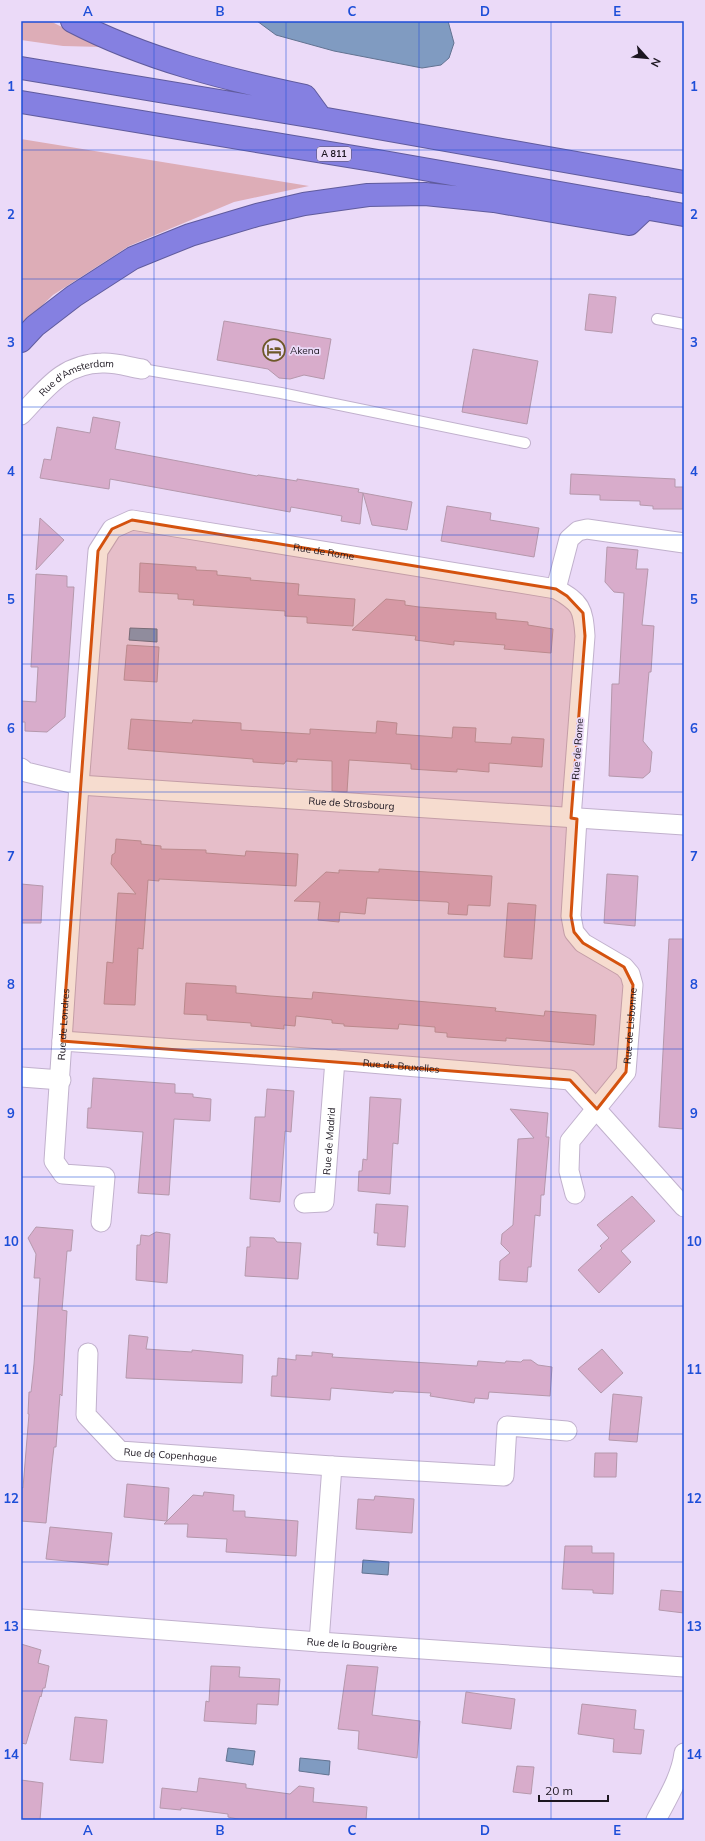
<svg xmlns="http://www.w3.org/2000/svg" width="705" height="1841" font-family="Mulish,sans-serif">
  <rect width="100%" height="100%" fill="#ebdaf8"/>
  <!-- green -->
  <path fill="#ddadb7" d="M21,21H50L102,47L63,46L21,40Z
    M21,139L309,186L234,202L129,246L53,295L21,326Z"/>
  <!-- water -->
  <path fill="#809bc1" stroke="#627391" d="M257,21H448L454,43L449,58L441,65L422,68L334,51L276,35Z
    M130,628L157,629V642L129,640Z
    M363,1560L389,1562L388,1575L362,1573Z
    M228,1748L255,1751L253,1765L226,1761Z
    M300,1758L330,1761L329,1775L299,1771Z"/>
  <!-- building -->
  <path fill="#d8accb" stroke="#b598ac" d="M589,294L616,297L612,333L585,330Z
    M224,321L331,339L324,379L304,375L290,379L279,378L268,369L217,360Z
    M473,349L538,361L527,424L462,412Z
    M93,417L120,422L115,449L257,476L258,475L297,481V479L359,489L358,492L412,502L407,530L372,525L363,493L360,524L341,521L342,516L291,507L290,512L110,479L109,489L40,478L44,459L51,460L57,427L90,433Z
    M571,474L675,479V487H684V509H653V506L640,505V501L600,500V495L570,494Z
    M447,506L491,513L490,520L539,528L534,557L441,541Z
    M40,518L64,540L36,570Z
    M607,547L638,550L636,569H648L642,625L654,626L651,672H649L643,741L652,752L650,772L643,778L609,776L612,684H619L624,593L614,592L605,582Z
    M140,563L196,567V570L217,571V575L251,578L250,580L299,584L298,595L355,599L353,626L307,623V617L285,616V611L193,605L194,600L178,599V594L139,592Z
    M36,574L67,576V587H74L65,717L47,732L25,731V722H21V701L36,702L38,667H31Z
    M386,599L405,601V605L419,607L496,613V619L528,622V625L553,629L551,653L504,649L505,645L454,641V645L415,640L416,636L352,630Z
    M127,645L159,647L157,682L124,680Z
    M131,719L192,723L193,720L241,723V730L310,734V729L376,733L377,721L397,723L396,734L452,738L453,727L476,728L475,742L511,744L512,737L544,739L542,767L489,763V772L457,769V772L411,769V764L349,760L347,792L332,791V761L297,759V762L286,761L284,764L253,762V759L128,749Z
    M116,839L141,841V844L161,846V849L206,850V853L245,856L246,851L298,854L296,886L159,879V881L148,880L143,949L138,948L135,1005L104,1004L107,962L113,963L118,893L136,894L111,864L112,855L115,853Z
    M379,869L492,876L490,906L468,905L467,915L448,914L449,903L447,902L367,898L365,914L340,912L339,922L318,920L320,902L294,901L326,872L339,873V870L379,872Z
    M607,874L638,876L635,926L604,923Z
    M21,884L43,886L41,923H21Z
    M508,903L536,905L532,959L504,957Z
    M669,939H684V1129L659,1127Z
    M186,983L236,986V993L270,996L312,999L313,992L496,1008L495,1011L544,1016L545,1011L596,1015L594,1045L506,1038V1041L447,1037V1033L435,1032V1027L399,1024L398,1029L344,1026V1024L332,1023V1020L296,1016L295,1026L284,1025V1029L251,1026V1023L207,1020V1015L184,1014Z
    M93,1078L175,1084V1093L193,1094V1097L211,1099L210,1121L174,1119L169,1195L138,1193L143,1132L87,1128L88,1108H91Z
    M267,1089L294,1091L291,1132L285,1131L280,1202L250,1199L255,1117H265Z
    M370,1097L401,1099L398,1144L393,1143L390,1194L358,1191L359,1171H362L363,1159L367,1160Z
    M510,1109L548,1113L546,1137H549L544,1195H541L540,1216L535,1215L531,1267H528L527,1282L499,1280L500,1261L510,1253L501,1244L502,1234L513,1225L518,1139L534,1138Z
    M632,1196L655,1221L621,1251L631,1262L599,1293L578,1270L602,1248L600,1246L609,1238L597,1225Z
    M376,1204L408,1206L405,1247L377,1245L378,1233H374Z
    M36,1227L73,1230L71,1251H67L62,1310L67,1311L62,1396L60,1394L56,1447H54L52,1464L46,1523L21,1521V1487L23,1488L29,1414H28L29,1392H31L34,1364L40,1278H34L36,1254L28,1238Z
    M156,1232L170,1234L167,1283L136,1280L137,1245H140L141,1235L149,1236Z
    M250,1237L274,1238L277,1242L301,1243L298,1279L245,1276L247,1247H250Z
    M129,1335L148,1337L146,1349L192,1352V1350L243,1355L242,1383L126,1378Z
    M602,1349L623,1373L601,1393L578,1369Z
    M312,1352L333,1354L332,1357L477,1366L478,1361L505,1363L506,1361L521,1362L523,1360H531L538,1365L552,1367L550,1396L489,1392L488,1399L475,1398L474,1403L430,1396L431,1393L394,1391L393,1393L331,1388L330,1400L271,1396L272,1376H277L278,1358L296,1360V1355L312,1356Z
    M613,1394L642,1397L637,1442L609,1440Z
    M595,1453H617L616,1477H594Z
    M127,1484L169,1488L167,1521L193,1495L203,1496L204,1492L234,1495L233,1511H245V1517L298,1521L296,1556L226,1552L227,1539L187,1537L188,1524H164L167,1521L124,1517Z
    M375,1496L414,1499L412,1533L356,1529L358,1499L374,1500Z
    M50,1527L112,1533L108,1565L46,1559Z
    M565,1546H592V1553H614L613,1594L593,1593V1590L562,1589Z
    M661,1590L684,1592V1613L659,1610Z
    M21,1644L41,1650L38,1663L49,1666L45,1688H43L41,1697L40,1696L26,1744L21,1743Z
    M347,1665L378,1667L372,1715L420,1721L417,1758L358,1749L359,1731L338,1729Z
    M211,1666L240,1667L239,1677L280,1679L278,1705L257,1704L256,1724L204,1721L206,1701L209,1702Z
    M466,1692L515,1699L511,1729L462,1723Z
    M582,1704L636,1710L634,1729L644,1730L641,1754L613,1752L614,1739L578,1734Z
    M75,1717L107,1720L103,1763L70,1760Z
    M517,1766L534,1767L531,1794L513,1792Z
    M199,1778L246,1784V1788L290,1794L299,1786L314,1788L313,1802L367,1807L366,1820H242L228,1817V1814L181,1808V1810L160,1808L162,1788L197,1792Z
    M21,1780L43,1783L40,1820H21Z"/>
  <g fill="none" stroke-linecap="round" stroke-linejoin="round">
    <!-- service casing -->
    <g stroke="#c1b1cd" stroke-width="12">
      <path id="service" d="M657,319L684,324
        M142,369L281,393L525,443"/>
    </g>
    <!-- minor casing -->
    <g stroke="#c1b1cd" stroke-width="21">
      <g id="minor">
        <path id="s1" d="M21,415C46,389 62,364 102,363C115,362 129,367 142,369"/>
        <path d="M556,589L569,539L578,531L587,529L684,543"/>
        <path id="s2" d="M21,768L26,772L79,785L684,825"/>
        <path id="s3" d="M62,1041L335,1060L570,1080L684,1207"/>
        <path d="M21,1077L61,1080"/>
        <path id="s4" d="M575,1194L569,1171L570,1141L626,1072L633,985L630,974L624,967L583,943L574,932L571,916L577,819"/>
        <path id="s5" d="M304,1203L324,1202L335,1060"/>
        <path id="s6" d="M101,1222L105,1177L63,1174L54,1161L79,785L98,551L112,529L132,520L556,589C581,603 583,608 585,636L571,818"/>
        <path id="s7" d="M88,1353L86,1415L120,1451L332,1466L504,1476L507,1426L567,1431"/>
        <path id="s8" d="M21,1619L319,1642L684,1667"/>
        <path d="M319,1642L332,1466"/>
        <path d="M656,1820C667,1799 681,1777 684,1753"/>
      </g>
    </g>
    <!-- motorway casing -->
    <g stroke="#605b9d" stroke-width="24">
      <path id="motorway" d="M72,21C145,59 225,79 305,96L321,118
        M21,68L321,118L684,182
        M21,102L378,161L684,215
        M21,341L35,326L74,296L133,258L190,235L257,215L304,204L368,195L425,194L494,201L629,224L646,208"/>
    </g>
    <!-- service -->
    <use href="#service" stroke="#fff" stroke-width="10"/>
    <!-- minor -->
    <use href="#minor" stroke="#fff" stroke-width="19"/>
    <!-- motorway -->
    <use href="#motorway" stroke="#8580e1" stroke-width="22"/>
  </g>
  <!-- marked area -->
  <path fill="#d4520e" fill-opacity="0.2" stroke="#d4520e" stroke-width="3" stroke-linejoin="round" d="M132,520L556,589L567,596L583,613L585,636L571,818L577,819L571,916L574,932L583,943L624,967L633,985L626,1072L597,1109L570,1080L62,1041L98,551L112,529Z"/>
  <!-- grid -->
  <path fill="none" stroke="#1d4ed8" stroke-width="1" stroke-opacity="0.55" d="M154,21V1820M286,21V1820M419,21V1820M551,21V1820M21,150H684M21,279H684M21,407H684M21,535H684M21,664H684M21,792H684M21,920H684M21,1049H684M21,1177H684M21,1306H684M21,1434H684M21,1562H684M21,1691H684"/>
  <!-- icons -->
  <defs>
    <g id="hotel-ring" transform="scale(1.15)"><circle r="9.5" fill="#ebdaf8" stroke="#6e5828" stroke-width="1.5"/><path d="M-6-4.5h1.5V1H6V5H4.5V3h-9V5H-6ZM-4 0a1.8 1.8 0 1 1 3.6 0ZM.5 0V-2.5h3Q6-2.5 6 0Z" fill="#6e5828"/></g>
  </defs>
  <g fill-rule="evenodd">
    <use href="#hotel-ring" x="274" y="350"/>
  </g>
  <g text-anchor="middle" stroke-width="3.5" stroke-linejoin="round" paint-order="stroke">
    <!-- shield labels -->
    <rect fill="#ebdaf8" stroke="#5a5161" stroke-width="1" x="317" y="147" width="34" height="14" rx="3"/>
    <g font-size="9" font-weight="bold" fill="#1c1620">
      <text x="334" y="157">A 811</text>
    </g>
    <!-- poi labels -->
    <g font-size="10" fill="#1c1620" stroke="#ebdaf8" text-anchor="start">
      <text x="290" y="354">Akena</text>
    </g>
    <!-- street labels -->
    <g font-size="10" fill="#1c1620" stroke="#ebdaf8">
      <text dy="4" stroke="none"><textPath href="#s1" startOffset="70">Rue d'Amsterdam</textPath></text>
      <text dy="4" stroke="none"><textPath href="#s6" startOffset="957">Rue de Rome</textPath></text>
      <text transform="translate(577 749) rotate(-86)" y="4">Rue de Rome</text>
      <text dy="4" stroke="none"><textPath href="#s2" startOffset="334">Rue de Strasbourg</textPath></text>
      <text dy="4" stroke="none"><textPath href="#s6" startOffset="240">Rue de Londres</textPath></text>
      <text dy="4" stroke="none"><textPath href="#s4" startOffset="189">Rue de Lisbonne</textPath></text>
      <text dy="4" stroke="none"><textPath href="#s3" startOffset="340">Rue de Bruxelles</textPath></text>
      <text dy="4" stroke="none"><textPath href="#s5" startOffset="81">Rue de Madrid</textPath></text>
      <text dy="4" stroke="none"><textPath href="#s7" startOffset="162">Rue de Copenhague</textPath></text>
      <text dy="4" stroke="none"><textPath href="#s8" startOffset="332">Rue de la Bougrière</textPath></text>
    </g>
  </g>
  <!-- border -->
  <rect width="705" height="1841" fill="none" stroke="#ebdaf8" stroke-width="44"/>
  <!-- north arrow -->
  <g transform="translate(647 58) rotate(117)" stroke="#ebdaf8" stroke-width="3" paint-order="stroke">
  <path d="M0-3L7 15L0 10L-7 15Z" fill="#1c1620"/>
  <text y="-6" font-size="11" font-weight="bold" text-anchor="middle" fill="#1c1620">N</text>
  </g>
  <!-- scale -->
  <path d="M539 1795v6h69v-6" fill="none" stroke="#1c1620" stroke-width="2"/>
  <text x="545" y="1795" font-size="12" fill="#1c1620" stroke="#ebdaf8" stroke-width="3" paint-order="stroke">20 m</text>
  <rect x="22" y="22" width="661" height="1797" fill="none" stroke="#1d4ed8" stroke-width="1.5"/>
  <g font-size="13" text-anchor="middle" font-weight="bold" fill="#1d4ed8">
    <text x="88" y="16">A</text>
    <text x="220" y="16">B</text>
    <text x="352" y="16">C</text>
    <text x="485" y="16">D</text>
    <text x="617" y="16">E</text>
    <text x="11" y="91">1</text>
    <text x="694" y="91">1</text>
    <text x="11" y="219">2</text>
    <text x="694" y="219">2</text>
    <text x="11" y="347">3</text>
    <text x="694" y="347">3</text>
    <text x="11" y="476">4</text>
    <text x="694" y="476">4</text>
    <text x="11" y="604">5</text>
    <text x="694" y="604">5</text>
    <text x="11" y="733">6</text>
    <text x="694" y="733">6</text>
    <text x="11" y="861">7</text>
    <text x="694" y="861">7</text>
    <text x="11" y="989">8</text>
    <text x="694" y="989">8</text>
    <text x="11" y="1118">9</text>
    <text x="694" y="1118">9</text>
    <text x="11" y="1246">10</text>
    <text x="694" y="1246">10</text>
    <text x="11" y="1374">11</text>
    <text x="694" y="1374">11</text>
    <text x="11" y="1503">12</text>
    <text x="694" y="1503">12</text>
    <text x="11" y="1631">13</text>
    <text x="694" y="1631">13</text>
    <text x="11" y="1759">14</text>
    <text x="694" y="1759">14</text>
    <text x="88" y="1835">A</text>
    <text x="220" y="1835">B</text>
    <text x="352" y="1835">C</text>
    <text x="485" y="1835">D</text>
    <text x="617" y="1835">E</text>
  </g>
</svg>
